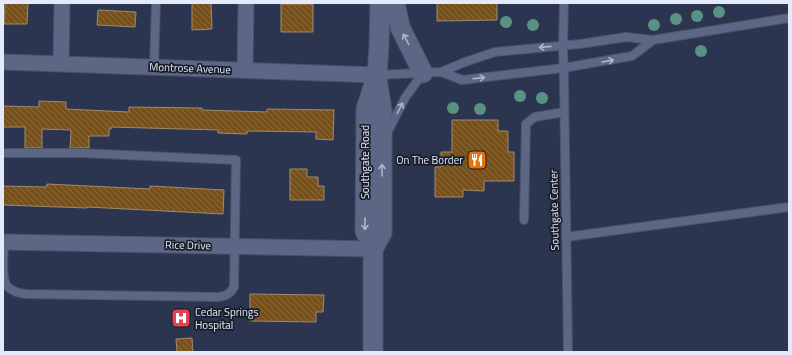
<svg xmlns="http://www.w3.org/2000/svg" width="792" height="355" font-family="'Titillium Web',sans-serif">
  <defs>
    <pattern id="building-back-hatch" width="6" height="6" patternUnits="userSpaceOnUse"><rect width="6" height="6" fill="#78511a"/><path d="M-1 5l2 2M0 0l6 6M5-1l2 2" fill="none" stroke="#8b6a3c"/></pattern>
  </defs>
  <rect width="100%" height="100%" fill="#2c3550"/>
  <!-- building -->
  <path fill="url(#building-back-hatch)" stroke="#a18a6d" d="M5,3H28L27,24H4Z
    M192,3H211L212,29L192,30Z
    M437,3H497V20L437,21Z
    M281,4H313V32H281Z
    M98,10L136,12L135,27L97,25Z
    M39,101L66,102V109L129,112V107L202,108V110L267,112V109L334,110L333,140L316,139V132L247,131V134L218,133V130L111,127V129H109V136H89V148H70L71,130L42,129V148H25V127H3V106L39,107Z
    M452,120H498V131H508V152H514V181H484V191L463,190V197H435V167H441V152H452Z
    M290,169H307V177H318V186H324V200H290Z
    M47,184L150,189V186L224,190L223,214L87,207V208L3,205V186L46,187Z
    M250,294L324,295L323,312H316V322L250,321Z
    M192,338L193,352H177L176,339Z"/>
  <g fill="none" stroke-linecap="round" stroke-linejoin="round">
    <!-- service casing -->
    <g stroke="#4a5269" stroke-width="10">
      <path id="service" d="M564,3L563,46L564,82L568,352
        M154,67L156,3
        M441,72L462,80L563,68L632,56L653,40
        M377,75L441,72L465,62L495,52L580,44L626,37L653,40L789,18
        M387,133L405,98L423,73
        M3,153H80L236,160L234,287C230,294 226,296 218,297L26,294C19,293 13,292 8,287C0,280 4,253 4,242
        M524,220L526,124L535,117L564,112
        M566,237L789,207"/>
    </g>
    <!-- minor casing -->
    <g stroke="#4a5269" stroke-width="17">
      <path id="minor" d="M3,62L377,75
        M61,64L62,3
        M245,70L246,3
        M3,242L373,249"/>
    </g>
    <!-- tertiary casing -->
    <g stroke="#4a5269" stroke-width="21">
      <path id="tertiary" d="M395,3L400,27L423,73
        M373,249L382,233V110L377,79
        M373,352V249L365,231L366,109L377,75L379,46L380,3"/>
    </g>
    <!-- service -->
    <use href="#service" stroke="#5c6785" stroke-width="8"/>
    <!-- minor -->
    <use href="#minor" stroke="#5c6785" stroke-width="15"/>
    <!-- tertiary -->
    <use href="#tertiary" stroke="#5c6785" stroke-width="19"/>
  </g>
  <!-- trees -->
  <g fill="#599182">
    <circle cx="719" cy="12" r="6"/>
    <circle cx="697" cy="16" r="6"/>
    <circle cx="676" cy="19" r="6"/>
    <circle cx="506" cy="22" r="6"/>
    <circle cx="533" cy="25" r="6"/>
    <circle cx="654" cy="25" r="6"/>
    <circle cx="701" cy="51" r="6"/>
    <circle cx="520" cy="96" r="6"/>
    <circle cx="542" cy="98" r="6"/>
    <circle cx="453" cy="108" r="6"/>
    <circle cx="480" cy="109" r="6"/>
  </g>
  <!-- one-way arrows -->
  <defs><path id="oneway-shaft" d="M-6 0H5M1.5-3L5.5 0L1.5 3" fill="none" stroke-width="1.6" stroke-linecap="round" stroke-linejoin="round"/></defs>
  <g stroke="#aeb6cc">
    <use href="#oneway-shaft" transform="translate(406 39) rotate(-117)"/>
    <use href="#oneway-shaft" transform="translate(545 47) rotate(174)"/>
    <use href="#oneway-shaft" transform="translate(608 61) rotate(-10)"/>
    <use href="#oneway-shaft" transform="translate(479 78) rotate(-7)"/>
    <use href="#oneway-shaft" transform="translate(400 108) rotate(-63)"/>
    <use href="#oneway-shaft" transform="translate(382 170) rotate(-90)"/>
    <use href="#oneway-shaft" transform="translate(365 224) rotate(90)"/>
  </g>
  <!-- icons -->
  <defs>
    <g id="restaurant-square" transform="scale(1)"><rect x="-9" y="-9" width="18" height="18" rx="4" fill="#e8710a" stroke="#191d29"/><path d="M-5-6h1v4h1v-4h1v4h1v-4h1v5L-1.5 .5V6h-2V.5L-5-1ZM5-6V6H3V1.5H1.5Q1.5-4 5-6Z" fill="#fff"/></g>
    <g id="hospital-square" transform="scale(1)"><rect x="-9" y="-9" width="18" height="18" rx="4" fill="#e0444e" stroke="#191d29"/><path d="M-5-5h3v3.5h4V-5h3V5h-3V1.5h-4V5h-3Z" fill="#fff"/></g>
  </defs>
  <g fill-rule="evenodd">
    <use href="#restaurant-square" x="477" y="160"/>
    <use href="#hospital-square" x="181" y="318"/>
  </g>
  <g text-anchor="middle" stroke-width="3.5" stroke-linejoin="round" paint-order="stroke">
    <!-- street labels -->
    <g font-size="11" fill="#e4eafc" stroke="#191d29">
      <text transform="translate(190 68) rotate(2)" y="4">Montrose Avenue</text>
      <text transform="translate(365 162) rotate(-90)" y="4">Southgate Road</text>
      <text transform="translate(554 210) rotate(-91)" y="4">Southgate Center</text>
      <text transform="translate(188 245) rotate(1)" y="4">Rice Drive</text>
    </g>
    <!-- poi labels -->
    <g font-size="11" fill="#e4eafc" stroke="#191d29" text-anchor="end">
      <text x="463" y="164">On The Border</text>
      <text x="195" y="316" text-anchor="start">Cedar Springs<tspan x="195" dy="13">Hospital</tspan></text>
    </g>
  </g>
  <!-- border -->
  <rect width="792" height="355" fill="none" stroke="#e4eafc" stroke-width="8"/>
</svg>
